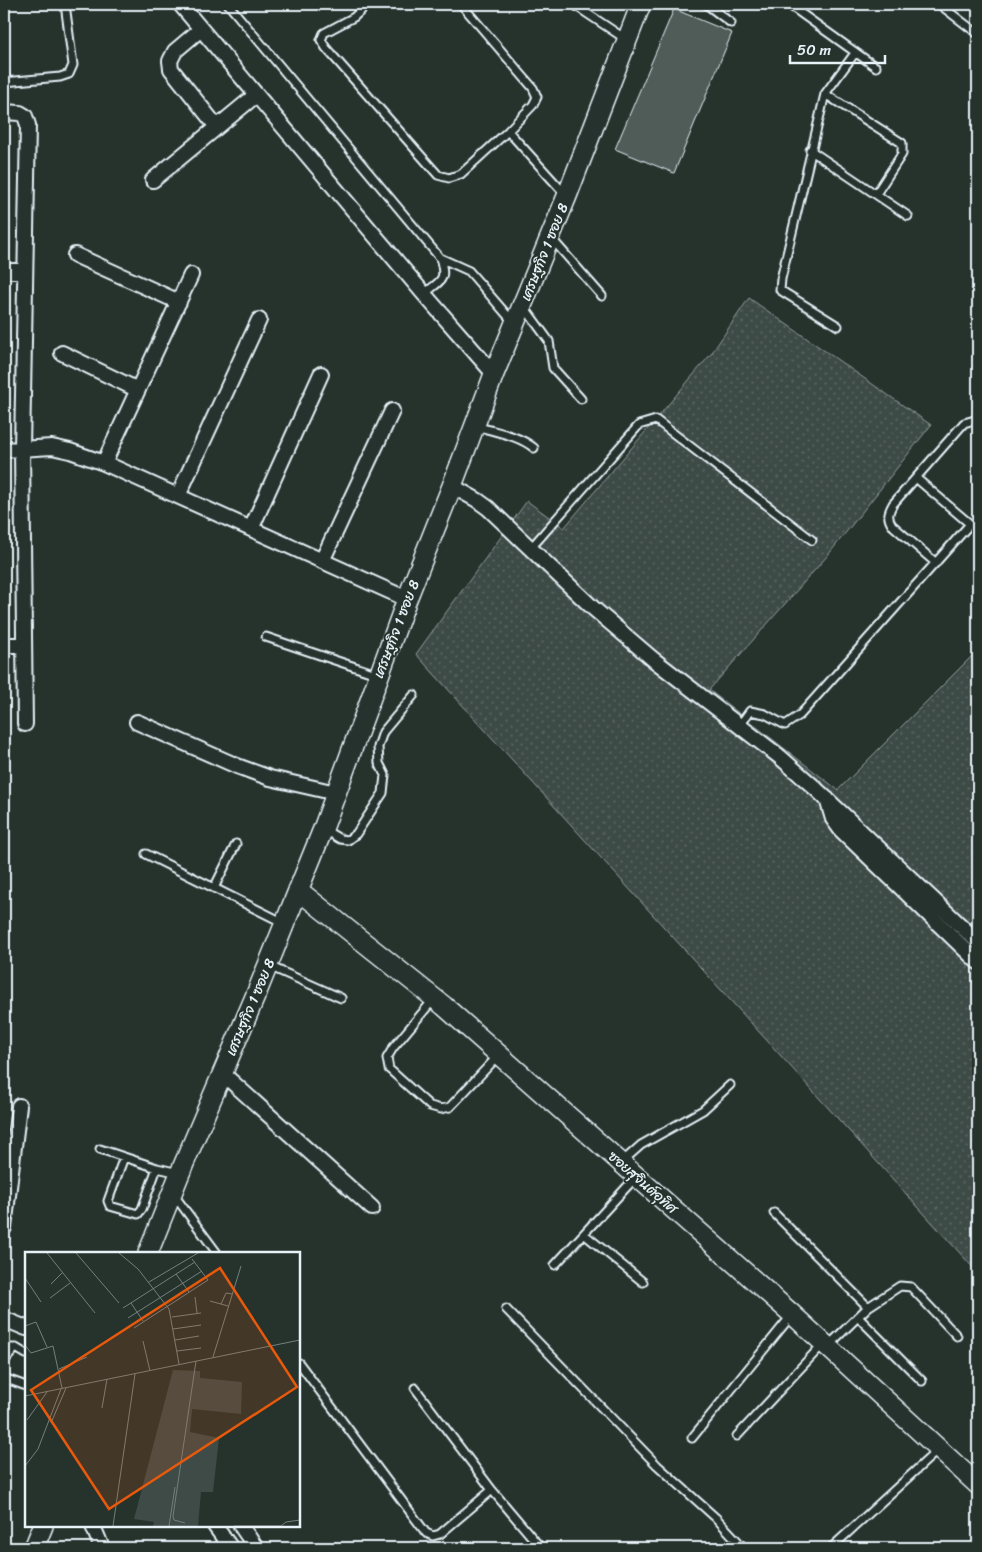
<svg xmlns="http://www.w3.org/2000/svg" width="982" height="1552" font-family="Sriracha,'Playpen Sans Thai',sans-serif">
  <defs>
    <pattern id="park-dots" width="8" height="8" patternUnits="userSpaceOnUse" patternTransform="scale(1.25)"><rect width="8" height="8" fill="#3e4b47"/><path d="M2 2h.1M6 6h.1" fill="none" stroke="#5a6562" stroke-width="1.8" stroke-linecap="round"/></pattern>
  </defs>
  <rect width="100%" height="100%" fill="#26332d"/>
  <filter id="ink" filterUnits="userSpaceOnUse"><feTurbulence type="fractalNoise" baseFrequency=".02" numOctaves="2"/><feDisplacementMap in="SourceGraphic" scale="10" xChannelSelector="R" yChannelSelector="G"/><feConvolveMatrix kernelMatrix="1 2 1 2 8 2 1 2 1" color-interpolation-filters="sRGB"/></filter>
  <g filter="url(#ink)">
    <!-- park -->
    <path fill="url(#park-dots)" stroke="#939ea0" d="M749,298L931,425L828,555L709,690L838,790L978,650V1273L416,654L527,501L564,528L711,354Z"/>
    <!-- building -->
    <path fill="#505c59" stroke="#e8f1f8" d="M674,9L732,33L674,173L615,149Z"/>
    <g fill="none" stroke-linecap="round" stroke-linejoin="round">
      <!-- lane casing -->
      <g stroke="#e8f1f8" stroke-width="11">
        <path id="lane" d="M228,4L440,258C447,281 441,280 424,294
          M368,4L354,17L324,33L321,40L326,48L438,175L449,178L461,174L508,131L533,105L537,97L533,88L461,4
          M573,4L627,40
          M706,4L731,23
          M788,4L876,67
          M939,4L978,34
          M4,71L6,82
          M4,82L60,77L69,74L73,65L65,4
          M825,94L902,143V154L876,194
          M508,131L565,194
          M810,150L908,216
          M552,239L602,296
          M440,258L469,271L513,322
          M525,308L549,341L553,368L581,399
          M838,326L780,290L781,279L825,94L855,53
          M476,426C495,432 518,435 534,448
          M916,478L970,524L978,528
          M530,549L639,425L656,420L812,540
          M936,563L892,525C887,517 888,513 893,504L964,423L978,419
          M266,637L379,675
          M739,726L750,711L765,714L785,725L800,715L970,524
          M323,829L340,839L348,840L356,834L383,793L385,775L379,763L378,747L383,732L414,695
          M146,854L284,923
          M214,888L236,844
          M269,966L341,998
          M433,1000L393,1048L387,1058L389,1069L430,1106L441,1109L450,1107L499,1055
          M100,1149L157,1168L179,1173
          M124,1157L108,1201L110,1206L138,1214L142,1209L157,1168
          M622,1162L641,1145L703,1110L730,1085
          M174,1195L217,1253
          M774,1213L868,1307
          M584,1234L643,1282
          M555,1265L635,1178
          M506,1309L657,1465L716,1518L744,1548
          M858,1317L922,1381
          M828,1346L868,1307L900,1286L911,1287L957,1336
          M4,1348H16L26,1354
          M4,1361L16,1348
          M299,1363L426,1533L433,1536L440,1534L492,1490L415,1388
          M4,1378L26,1386
          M737,1436L822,1345
          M692,1438L791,1316
          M492,1490L541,1548
          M831,1548L938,1450"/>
      </g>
      <!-- street casing -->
      <g stroke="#e8f1f8" stroke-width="18">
        <path id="street" d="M180,4L424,294L494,374
          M201,29L175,51L170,61L171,69L217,127
          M4,112L20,113L25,116L28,125L22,449L25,724
          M153,180L256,95
          M75,255L179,302
          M4,271H25
          M62,353L138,390
          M4,450L52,447L70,451L104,463L407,599
          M104,463L191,275
          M452,486L477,500L488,508L593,608L654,660L780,757L815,788L978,942
          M178,496L259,320
          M251,529L321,374
          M322,561L392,411
          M4,645H23
          M137,722L237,766L270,778L336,793
          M827,799L833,819L841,830L978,962
          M222,1073L372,1208
          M4,1228L19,1106
          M4,1319L26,1328
          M93,1526L102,1548
          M215,1526L231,1548
          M241,1526L256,1548"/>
      </g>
      <!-- secondary casing -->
      <g stroke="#e8f1f8" stroke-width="22">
        <path id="secondary" d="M298,890L444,1006L792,1314L978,1485
          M148,1253L180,1173L257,992L323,829L407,599L452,486L494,374L567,196L641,4
          M34,1548L43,1526"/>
      </g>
      <!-- lane -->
      <use href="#lane" stroke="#26332d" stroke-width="7"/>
      <!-- street -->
      <use href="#street" stroke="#26332d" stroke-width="14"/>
      <!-- secondary -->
      <use href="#secondary" stroke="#26332d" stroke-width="19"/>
    </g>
  </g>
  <g text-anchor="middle" stroke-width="4" stroke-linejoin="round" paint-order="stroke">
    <!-- street labels -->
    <g font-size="14" fill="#e8f1f8" stroke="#26332d">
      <text transform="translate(544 252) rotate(-68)" y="5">เศรษฐกิจ 1 ซอย 8</text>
      <text transform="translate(396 629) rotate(-69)" y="5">เศรษฐกิจ 1 ซอย 8</text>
      <text transform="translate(250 1007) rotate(-67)" y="5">เศรษฐกิจ 1 ซอย 8</text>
      <text transform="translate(643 1182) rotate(41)" y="5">ซอยสุจินต์อุทิศ</text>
    </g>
  </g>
  <!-- overview -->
  <g transform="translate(25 1252)">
    <rect width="275" height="275" fill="#26332d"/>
    <path d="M148,118L175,119V126L217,130L216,162L167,157L165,180L194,186L188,240H176L173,274H128L129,270L109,267Z" fill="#3e4b47"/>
    <path fill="none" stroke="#747f7e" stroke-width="1" d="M22,1L70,61M51,1L94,51M94,1L113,17L144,57L154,112M151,22L164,40M0,26L16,50M124,30L173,1M26,32L37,21M170,45L172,61M25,46L45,31M185,49L203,54M106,51L118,69M196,52L201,41L207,42M98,56L170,10M147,65L176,61M103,66L177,19M0,74L11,70L22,95M109,76L183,28L167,7M148,77L176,73M150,88L174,84M118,89L125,119M0,93L6,101L28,94L37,136M152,99L176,96M188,105L216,14M34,117L62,105M0,144L275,88M77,156L82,127M2,168L22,140M26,171L41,136M0,214L13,197L36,137M160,271L149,268L148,264L171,109M88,274L110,122M144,274L150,235M209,274H256L261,270L275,268"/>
    <path fill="#e8590c" fill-opacity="0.15" stroke="#e8590c" stroke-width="2.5" d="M195,16L272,135L84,257L6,138Z"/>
    <rect width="275" height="275" fill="none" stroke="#e8f1f8" stroke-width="2.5"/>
  </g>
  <!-- margin -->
  <rect width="982" height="1552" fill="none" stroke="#26332d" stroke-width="20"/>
  <rect x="10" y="10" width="962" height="1532" fill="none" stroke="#e8f1f8" stroke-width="2" filter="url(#ink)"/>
  <!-- scale -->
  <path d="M790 55v8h95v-8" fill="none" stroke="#e8f1f8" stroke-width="2.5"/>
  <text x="797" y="55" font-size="15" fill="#e8f1f8" stroke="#26332d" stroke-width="4" paint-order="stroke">50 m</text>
</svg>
